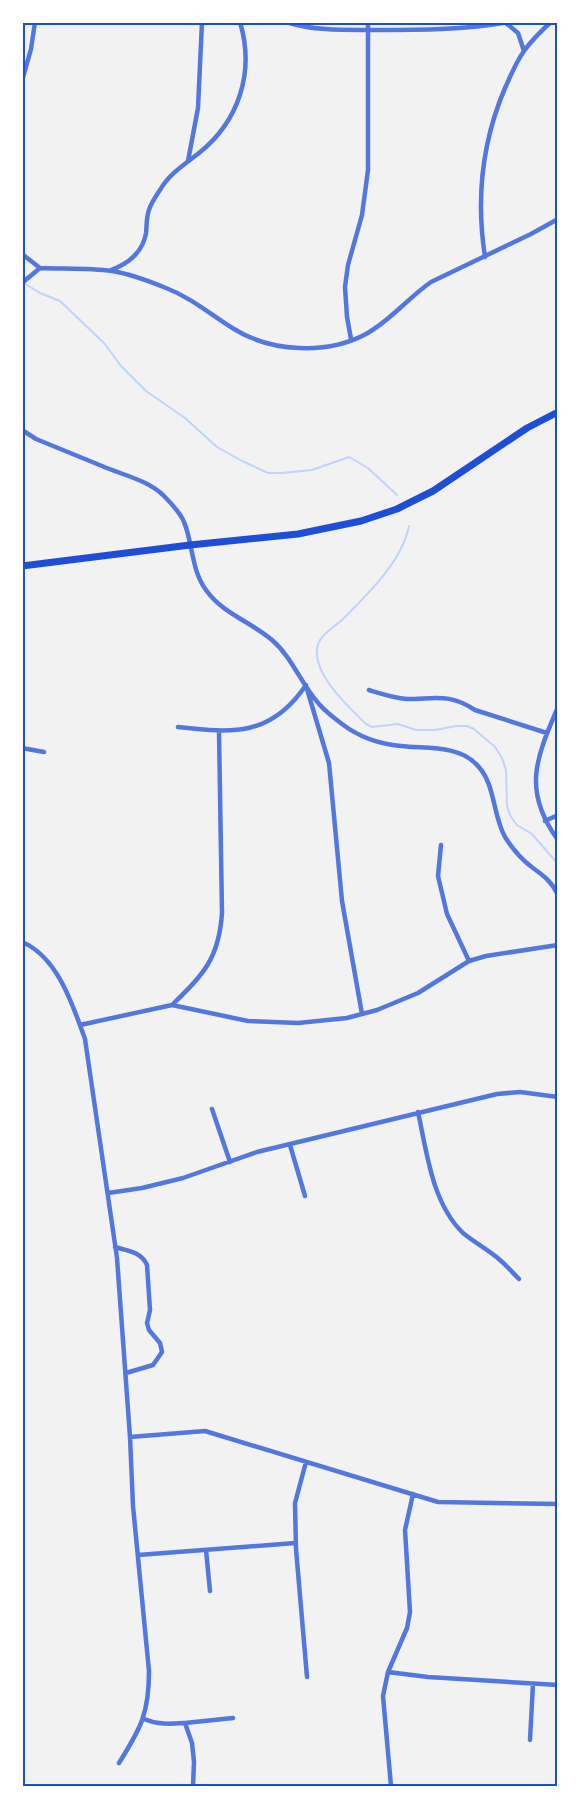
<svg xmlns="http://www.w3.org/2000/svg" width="580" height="1809" font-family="'Times New Roman',serif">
  <rect width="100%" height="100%" fill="#f2f2f2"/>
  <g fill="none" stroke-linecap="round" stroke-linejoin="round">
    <!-- stream -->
    <path stroke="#bfd3fe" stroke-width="2" d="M24,283L40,293L60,301L104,343L121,366L146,391L185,418L217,447L242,461L268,473H282L312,470L349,457L368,468L397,495
      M409,526C402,561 369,593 344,618C334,628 318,635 317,649C314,676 349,707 366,724L372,727L398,724L416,730H435L456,726H467L474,729L495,747L502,758L506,770L507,806L511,817L517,825L532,834L558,864"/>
    <!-- minor -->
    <path stroke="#5277de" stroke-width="4.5" d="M286,22C314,31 345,30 374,30C419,30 464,30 509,22
      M506,23L518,33L524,51
      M22,81L31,49L35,22
      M188,161L198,108L202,22
      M22,254L40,268
      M485,257C476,199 482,142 505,88C511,75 516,62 524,51C532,40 541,31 551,22
      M111,270C128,264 143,252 146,233C147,225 146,218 149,210C151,203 156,196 160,190C169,174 185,164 199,153C239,121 255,72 240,22
      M22,283L40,268C64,269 89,268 112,271C130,274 149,281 166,288C192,298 211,315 234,329C271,352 327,355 366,334C390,321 408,298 431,282L531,234L558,219
      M351,339L347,317L345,287L348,265L362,215L368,170V22
      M22,430L36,439C58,448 80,457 102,466C123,475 147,480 163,495C171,503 180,512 184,522C193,543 191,570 206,590C222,613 251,622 272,640C292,657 301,684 319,704C325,711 334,718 342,724C359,737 379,744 401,746C426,749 458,745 476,764C496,783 492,814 505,837C512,848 522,860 533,868C544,876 552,882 558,895
      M307,689L329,763L342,901L362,1014
      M369,690C382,694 394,698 407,699C436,699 449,693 475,710L547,733
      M558,707C536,758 522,791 558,840
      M178,727C233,733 271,737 306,685
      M22,748L44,752
      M545,821L558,815
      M441,845L438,876L447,914L469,961
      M22,942C58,957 73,1006 85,1039L117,1258L130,1437L133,1506L149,1671C149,1713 141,1728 119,1763
      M172,1005C204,974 219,958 222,913L219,732
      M80,1025L172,1005L248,1021L298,1023L347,1018L377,1010L418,993L469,961L486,956L558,945
      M212,1109L230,1162
      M418,1112C427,1153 432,1203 463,1233C475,1243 489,1250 500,1260C507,1266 513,1273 519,1279
      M290,1145L305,1196
      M108,1193L142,1188L183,1178L257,1152L497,1094L520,1092L558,1097
      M115,1247C129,1251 141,1252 147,1265L150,1310L147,1323L149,1330L160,1343L162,1352L153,1365L126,1373
      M130,1437L205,1431L438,1502L558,1504
      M306,1462L295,1503L296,1549L307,1677
      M206,1550L210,1591
      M138,1555L295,1543
      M388,1672L428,1677L558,1685
      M144,1719C158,1725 170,1724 185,1723L192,1743L194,1762L193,1786
      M185,1723L233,1718
      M530,1740L533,1684
      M391,1786L383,1696L388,1672L407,1628L410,1612L405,1530L413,1494"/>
    <!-- primary -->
    <path stroke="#1d4ed8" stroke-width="7" d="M22,566L190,545L298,534L361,521L397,509L433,491L527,428L558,412"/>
  </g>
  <!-- border -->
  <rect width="580" height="1809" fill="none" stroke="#ffffff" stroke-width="48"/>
  <rect x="24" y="24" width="532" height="1761" fill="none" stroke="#1d4ed8" stroke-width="2"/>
</svg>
